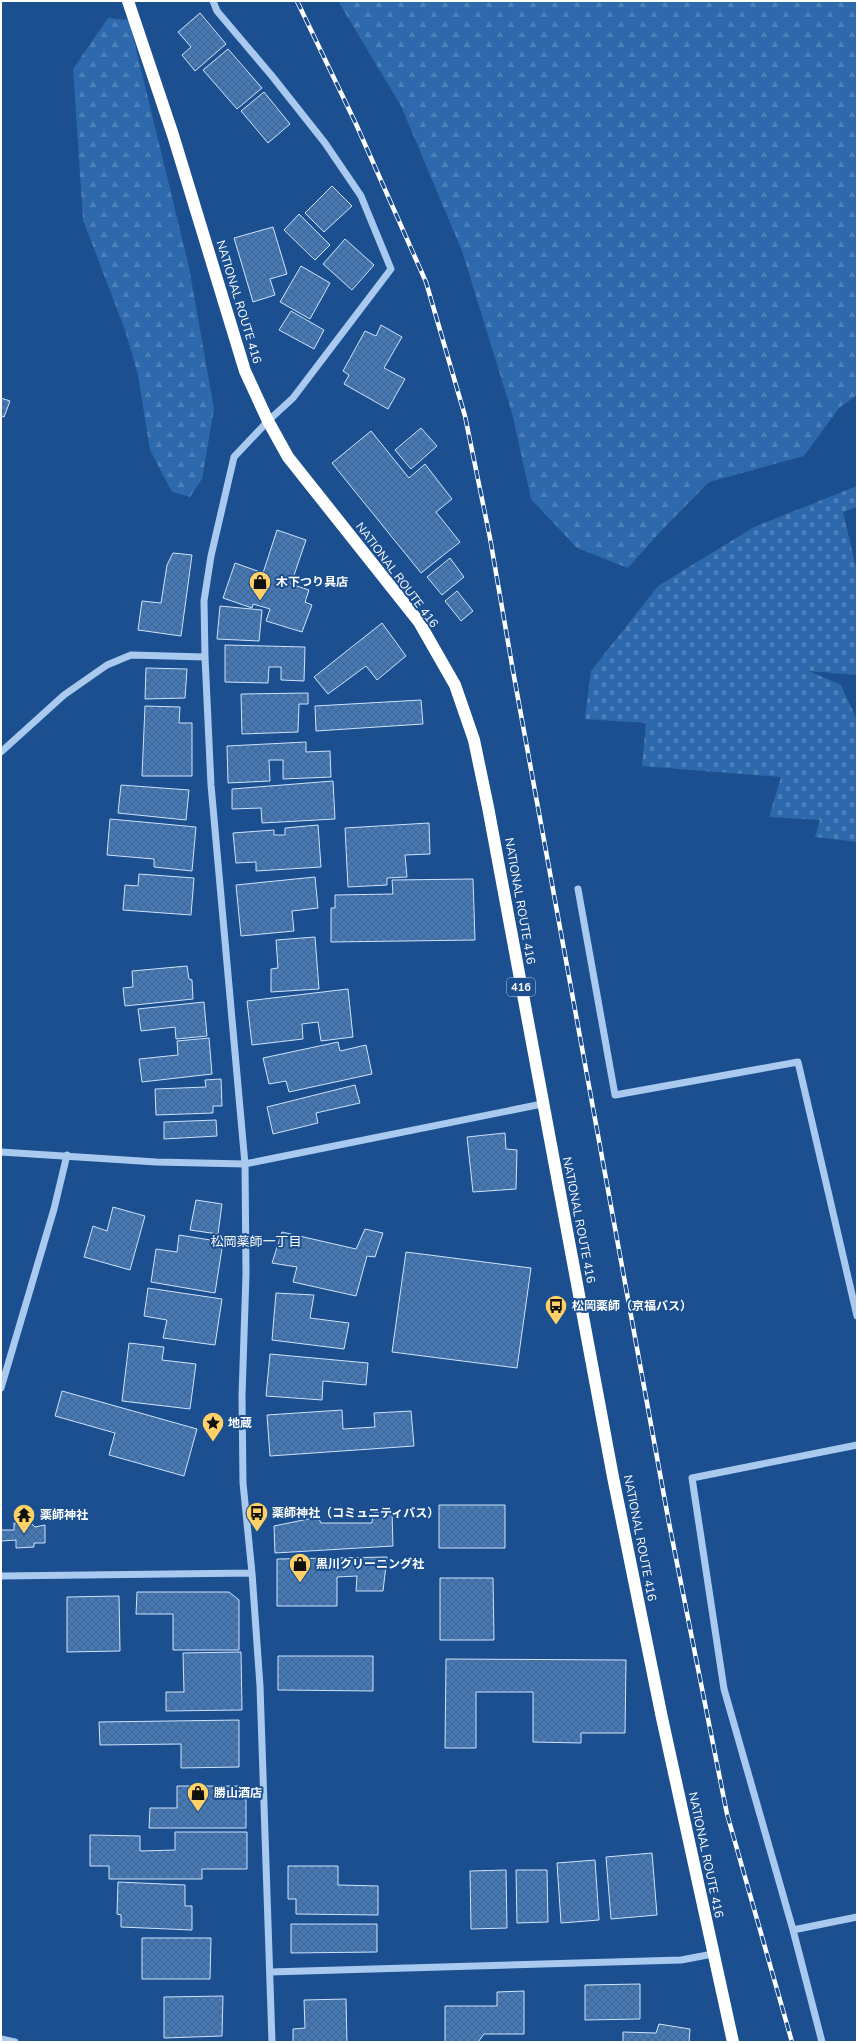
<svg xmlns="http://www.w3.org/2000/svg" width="858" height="2043" font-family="'Nunito Sans','Noto Sans JP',sans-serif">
  <defs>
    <pattern id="forest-firs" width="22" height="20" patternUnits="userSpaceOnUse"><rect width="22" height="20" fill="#2e69ad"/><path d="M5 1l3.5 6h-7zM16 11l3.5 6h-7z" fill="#4d80b9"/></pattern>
    <pattern id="cemetery-stones" width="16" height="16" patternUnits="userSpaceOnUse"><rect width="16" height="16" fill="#2e69ad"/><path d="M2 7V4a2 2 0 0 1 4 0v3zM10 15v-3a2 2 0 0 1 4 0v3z" fill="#4d80b9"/></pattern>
    <pattern id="building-cross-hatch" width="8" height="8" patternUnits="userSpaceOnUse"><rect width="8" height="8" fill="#4478b7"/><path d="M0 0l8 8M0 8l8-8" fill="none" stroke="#486282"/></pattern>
  </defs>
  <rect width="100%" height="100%" fill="#1b4f8f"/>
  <!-- forest -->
  <path fill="url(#forest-firs)" d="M338,1H857V395L839,408L804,456L709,482L660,532L628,568L577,548L531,499L512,413L462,251L401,106Z
    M108,18L129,20L189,267L214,409L202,479L190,497L172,492L150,450L138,375L125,330L83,220L73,69Z"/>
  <!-- cemetery -->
  <path fill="url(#cemetery-stones)" d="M857,486V507L843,512L857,572V675L809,671L841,685L857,720V842L815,837L820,820L769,817L781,777L642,766L646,723L585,719L591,671L658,586L754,527Z"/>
  <!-- building -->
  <path fill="url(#building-cross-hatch)" stroke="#cfe3fa" d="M200,13L226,44L195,71L182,55L191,47L178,32Z
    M228,49L262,88L237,109L203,70Z
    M264,92L290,124L268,143L241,111Z
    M332,186L352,206L324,232L305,213Z
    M299,214L330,245L315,260L284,230Z
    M273,227L287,274L270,279L275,295L253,302L234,238Z
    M345,239L374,265L352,290L323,264Z
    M301,266L330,283L310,319L280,302Z
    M291,311L324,330L314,349L279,330Z
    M381,325L402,337L384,368L405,379L388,409L344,384L349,375L343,371L365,331L376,336Z
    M1,398L10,401L4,417L1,416Z
    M421,428L437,446L411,469L395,450Z
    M371,431L409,478L425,464L452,499L436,512L460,542L421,573L332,463Z
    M277,530L306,540L291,584L309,590L305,602L312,605L302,632L266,621L270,609L253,604L252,608L223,598L235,563L263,573Z
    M173,553L192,555L181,636L138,630L142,601L161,603L167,565Z
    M450,558L464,577L442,595L427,577Z
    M457,591L473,611L461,621L445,601Z
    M220,606L262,610L259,641L217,639Z
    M382,623L406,656L377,680L366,666L328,694L314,677Z
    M225,645L305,647L304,681L281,680V667H269L268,683L225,682Z
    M146,668L187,669L185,698L145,699Z
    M308,693V704H299L298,732L242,734L241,694Z
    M421,700L423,724L316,731L315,706Z
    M145,706L180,707L179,723H192V776H142Z
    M306,742V752L330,751L331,777L283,779V760H269L270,781L228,783L227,746Z
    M333,781L335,819L262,823L261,808L232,809V789Z
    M121,785L189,790L186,820L118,813Z
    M110,819L196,827L192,871L154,867V859L107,855Z
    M429,823L430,854L405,855L407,877L387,878V885L348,887L345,828Z
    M318,825L321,867L256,871V862L236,863L233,833L274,830V835H285V828Z
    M139,874L194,878L191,915L123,910L125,885L138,886Z
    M315,877L318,908L292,911L294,931L241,936L236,885Z
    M473,879L475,940L331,942V908H335V895L393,894L392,880Z
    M315,937L319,989L271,992V969L278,968L276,940Z
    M187,966L189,979L192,980L193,999L125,1006L123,988L133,987L132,971Z
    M348,989L353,1037L321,1041L318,1022L302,1024L303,1039L252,1045L247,1001Z
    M204,1002L207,1036L176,1039L175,1027L141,1031L138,1009Z
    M209,1038L212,1074L142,1082L139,1059L178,1055L177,1041Z
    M338,1042L340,1051L366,1045L372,1074L289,1092L286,1081L269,1084L263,1058Z
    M221,1079L222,1106H213V1113L156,1115L155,1089L206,1087L205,1080Z
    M355,1085L360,1103L316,1113L318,1123L273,1134L267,1107Z
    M216,1120L217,1136L164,1139V1122Z
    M505,1133L506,1149L517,1150L516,1189L473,1192L467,1137Z
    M196,1200L222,1204L218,1234L190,1230Z
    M113,1207L145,1216L130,1270L84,1257L93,1226L107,1231Z
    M365,1229L383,1233L375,1257L367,1256L356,1296L293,1282L297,1267L272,1263L282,1232L356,1249Z
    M179,1235L223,1242L215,1293L151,1282L156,1249L177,1252Z
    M406,1252L531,1268L517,1368L392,1352Z
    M148,1288L222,1299L215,1345L163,1338L167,1320L144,1316Z
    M276,1293L314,1295L310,1318L349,1323L344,1349L272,1340Z
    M129,1343L164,1347L162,1360L196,1364L190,1409L122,1401Z
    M270,1354L368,1363L366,1385L323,1381L322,1400L266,1396Z
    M62,1391L197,1429L184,1476L109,1455L115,1433L55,1416Z
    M342,1410L343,1429L375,1427L374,1413L411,1411L414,1446L270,1456L267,1415Z
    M439,1505H505V1548H439Z
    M392,1511L393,1546L275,1553L274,1526L318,1517L321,1523H372L373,1513Z
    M14,1523H31L35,1527L45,1525V1543H34V1547L16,1548V1540L1,1541V1530H14Z
    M387,1557L383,1591H356L357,1576L337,1577V1606H277V1559Z
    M440,1578H493L494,1640H440Z
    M137,1592H229L239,1600V1650H173V1614H136Z
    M119,1596L120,1651L67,1652V1597Z
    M241,1652L242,1710L166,1711V1692H184L183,1653Z
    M278,1656H373V1691L278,1690Z
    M446,1659L626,1660L625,1733H581V1743L533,1742V1692H476V1748H445Z
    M239,1720V1767L181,1768V1744L100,1745L99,1722Z
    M177,1786H246V1828H149L150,1808H177Z
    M175,1832H247V1869H202V1879H109V1866H90V1835L140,1836V1851L175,1850Z
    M652,1853L657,1915L611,1919L606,1857Z
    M595,1860L599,1920L561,1923L557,1863Z
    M288,1866H338V1885L378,1886V1915L296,1914V1899H288Z
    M506,1870L507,1928L471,1929L470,1871Z
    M516,1870H547L548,1922L517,1923Z
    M118,1882L185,1885V1906H192V1930L121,1927V1915L117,1914Z
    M291,1924H377V1952L291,1953Z
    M142,1938H211L210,1979H142Z
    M640,1984V2019L585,2020V1985Z
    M524,1991V2034H484L478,2042H445V2006H497V1992Z
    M223,1996L222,2036L164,2038V1997Z
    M346,1999L347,2042H293V2029L305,2028L304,2000Z
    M659,2024L690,2029L689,2042H623V2032L656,2033Z"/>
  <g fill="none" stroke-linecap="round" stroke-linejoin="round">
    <!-- minor -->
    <path stroke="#a9c9ee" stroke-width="7" d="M213,1L217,11L272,76L325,143L361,196L391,269L293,398L268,421L234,457L211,556L204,601L205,657L211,785L245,1164L246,1274L242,1396L243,1483L252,1573L260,1686L272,2042
      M1,752L64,695L107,665L131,655L205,657
      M578,889L615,1095L798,1062L857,1316
      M1,1152L156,1162L245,1164L542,1104
      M1,1388L54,1209L67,1155
      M1,1576L252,1573
      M793,1930L857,1917
      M270,1972L681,1960L713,1954
      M1,2039L15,2042
      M822,2042L793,1930L724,1689L692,1478L857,1445"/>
    <!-- highway -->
    <path stroke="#fff" stroke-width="12" d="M128,1L173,135L245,371L268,421L288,457L419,622L455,685L474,740L488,807L613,1477L662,1718L733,2042"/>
    <!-- rail casing -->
    <g stroke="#fff" stroke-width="4.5">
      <path id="rail" d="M297,1L356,124L426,282L465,416L490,538L513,671L669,1523L727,1814L792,2042"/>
    </g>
    <!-- rail -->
    <use href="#rail" stroke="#1b4f8f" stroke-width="3" stroke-dasharray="9" stroke-linecap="butt"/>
  </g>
  <!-- icons -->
  <defs>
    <g id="shop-pin" transform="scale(1.15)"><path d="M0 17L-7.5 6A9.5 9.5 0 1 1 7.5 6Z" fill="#ffd166" stroke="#1b4f8f"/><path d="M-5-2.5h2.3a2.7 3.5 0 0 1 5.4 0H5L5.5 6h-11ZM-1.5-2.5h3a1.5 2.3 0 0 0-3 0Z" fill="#111"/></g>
    <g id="bus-pin" transform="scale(1.15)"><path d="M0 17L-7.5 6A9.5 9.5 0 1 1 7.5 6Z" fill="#ffd166" stroke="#1b4f8f"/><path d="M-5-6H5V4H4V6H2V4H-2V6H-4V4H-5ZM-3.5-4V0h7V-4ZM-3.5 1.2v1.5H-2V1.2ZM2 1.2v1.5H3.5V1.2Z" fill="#111"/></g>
    <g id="sight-pin" transform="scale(1.15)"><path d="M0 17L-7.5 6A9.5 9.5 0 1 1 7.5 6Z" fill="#ffd166" stroke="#1b4f8f"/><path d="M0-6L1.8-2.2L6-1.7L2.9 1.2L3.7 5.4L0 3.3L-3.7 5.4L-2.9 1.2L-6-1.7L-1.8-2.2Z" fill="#111"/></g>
    <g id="temple-pin" transform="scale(1.15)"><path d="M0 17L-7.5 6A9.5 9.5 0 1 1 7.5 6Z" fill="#ffd166" stroke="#1b4f8f"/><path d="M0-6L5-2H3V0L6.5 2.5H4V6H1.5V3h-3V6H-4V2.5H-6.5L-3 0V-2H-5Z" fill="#111"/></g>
  </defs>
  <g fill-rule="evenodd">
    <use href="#shop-pin" x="260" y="582"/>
    <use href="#bus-pin" x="556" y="1306"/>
    <use href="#sight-pin" x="213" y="1423"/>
    <use href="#bus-pin" x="257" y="1513"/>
    <use href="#temple-pin" x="24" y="1515"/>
    <use href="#shop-pin" x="300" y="1564"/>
    <use href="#shop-pin" x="198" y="1793"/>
  </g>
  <g text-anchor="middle" stroke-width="4" stroke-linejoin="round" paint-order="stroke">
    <!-- shield labels -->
    <rect fill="#1b4f8f" stroke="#bbcadd" stroke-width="1" x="507" y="978" width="28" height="18" rx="3"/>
    <g font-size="11" font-weight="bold" fill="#fff">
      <text x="521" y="991">416</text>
    </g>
    <!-- street labels -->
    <g font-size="12" fill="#fff" stroke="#1b4f8f">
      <text transform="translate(239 302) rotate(73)" y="4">NATIONAL ROUTE 416</text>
      <text transform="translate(397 575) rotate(53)" y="4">NATIONAL ROUTE 416</text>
      <text transform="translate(520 901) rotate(80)" y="4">NATIONAL ROUTE 416</text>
      <text transform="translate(579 1220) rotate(79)" y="4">NATIONAL ROUTE 416</text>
      <text transform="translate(640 1538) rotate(79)" y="4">NATIONAL ROUTE 416</text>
      <text transform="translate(706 1855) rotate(78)" y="4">NATIONAL ROUTE 416</text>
    </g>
    <!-- poi labels -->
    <g font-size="12" font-weight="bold" fill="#fff" stroke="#1b4f8f" text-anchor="start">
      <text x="276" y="586">木下つり具店</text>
      <text x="572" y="1310">松岡薬師（京福バス）</text>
      <text x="228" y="1427">地蔵</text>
      <text x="272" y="1517">薬師神社（コミュニティバス）</text>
      <text x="40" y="1519">薬師神社</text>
      <text x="316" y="1568">黒川クリーニング社</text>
      <text x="214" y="1797">勝山酒店</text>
    </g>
    <!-- neighbourhood labels -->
    <g font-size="13" fill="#fff" stroke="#1b4f8f">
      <text x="256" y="1246">松岡薬師一丁目</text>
    </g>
  </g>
  <!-- border -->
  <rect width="858" height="2043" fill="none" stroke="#ffffff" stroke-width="4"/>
</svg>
